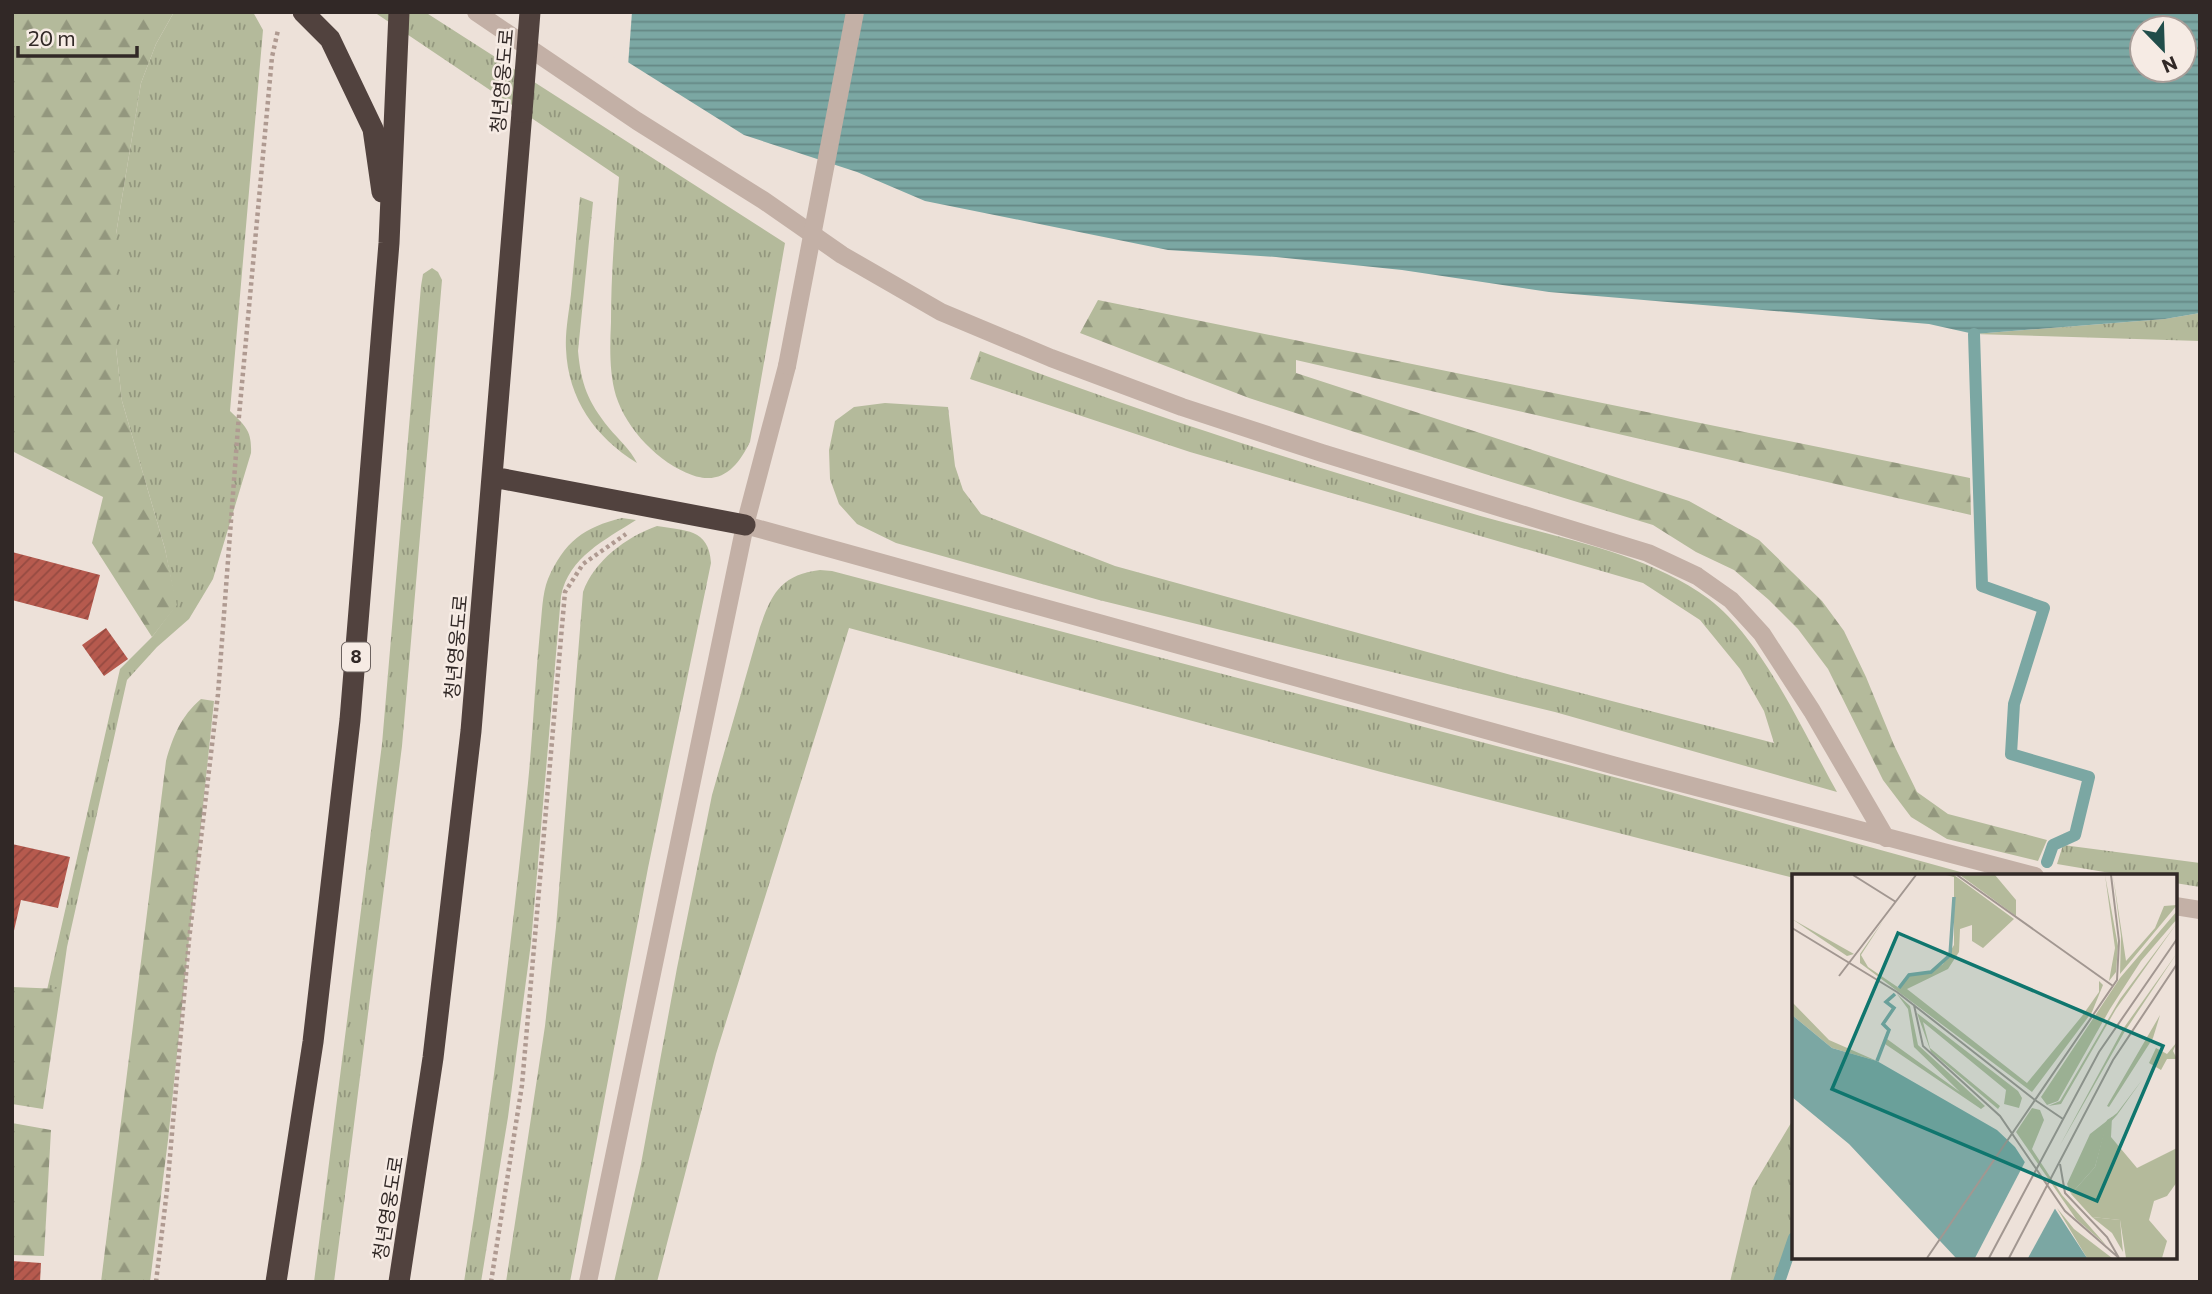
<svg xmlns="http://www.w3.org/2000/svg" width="2212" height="1294" font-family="Commissioner,'Noto Sans KR',sans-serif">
  <defs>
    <pattern id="grass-tufts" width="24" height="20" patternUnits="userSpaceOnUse" patternTransform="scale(1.75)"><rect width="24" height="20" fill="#b4ba9b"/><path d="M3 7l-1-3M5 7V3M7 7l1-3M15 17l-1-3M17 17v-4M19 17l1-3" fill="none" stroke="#93977e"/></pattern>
    <pattern id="forest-firs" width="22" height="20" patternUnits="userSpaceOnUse" patternTransform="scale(1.75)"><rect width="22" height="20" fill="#b4ba9b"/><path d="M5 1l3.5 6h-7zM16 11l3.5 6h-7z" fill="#93977e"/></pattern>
    <pattern id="water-rules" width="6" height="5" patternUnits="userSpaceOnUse" patternTransform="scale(1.75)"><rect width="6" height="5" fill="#7ba7a3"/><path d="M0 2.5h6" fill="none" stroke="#658885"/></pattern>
    <pattern id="building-hatch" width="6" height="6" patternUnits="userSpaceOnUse" patternTransform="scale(1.75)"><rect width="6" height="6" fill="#b65a4e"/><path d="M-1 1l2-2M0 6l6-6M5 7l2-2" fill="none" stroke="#954a41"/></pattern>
  </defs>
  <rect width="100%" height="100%" fill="#ede1d9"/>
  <!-- grass -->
  <path fill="url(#grass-tufts)" d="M174,12H253L263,30L230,411C245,426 252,430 251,453L213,579L189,619L157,647L127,680L67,947L61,989L47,990L120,669L152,637L176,605L165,549L122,401L116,348V234L141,83L156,44Z
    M374,12H425L785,243L750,442C738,466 722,486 692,475C659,463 627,430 616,396C609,372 610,346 611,322C611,273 615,225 619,177Z
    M580,197L593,202L578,351C581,384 588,402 609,428C619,440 630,449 637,463C595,437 568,399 566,349C565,331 569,312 571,294C574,262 577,230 580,197Z
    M432,268L438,272L442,280L402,746L334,1282H314L382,744L421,286L423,274Z
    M2200,313V341L1974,334L2165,319Z
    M980,351C1139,412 1303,464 1467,512C1546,536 1641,549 1709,599C1763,640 1803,732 1837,792L1555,712L1099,600L896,543L857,524L839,504L830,479L829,450L835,421L854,407L885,403L948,407L955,466L963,490L981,514L1115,566L1511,675L1774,743L1764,711L1740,669L1700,620L1643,583L1190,452L970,379Z
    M622,518L636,520C605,540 569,557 561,596L531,943L508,1117L481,1282H464C490,1116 511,950 528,783C533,733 535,681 540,631C542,614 542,594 548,579C564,542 584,527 622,518Z
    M657,526C685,531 709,528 711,563L648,868L570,1282H506L545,1026L556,927L583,592C594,561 626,537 657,526Z
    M820,570L832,571L1652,787L1975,876H1794V878L1381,772L849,628L716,1054L657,1282H614L641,1164L677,968L712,795L760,627C772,592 782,575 820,570Z
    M2063,845L2200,863V887L2175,883V876H2128L2057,864Z
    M1794,1118V1230L1776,1282H1730L1752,1188Z"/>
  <!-- forest -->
  <path fill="url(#forest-firs)" d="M12,12H174L156,44L141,83L116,234V348L122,401L165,549L177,605L152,637L92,543L103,497L12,451Z
    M1098,300L1970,478L1971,515L1296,360V373L1689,501L1759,540L1822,601L1844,631L1866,677L1894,745L1917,792L1948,814L2047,840L2038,861L1947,839L1911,817L1883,780L1828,669L1798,629L1769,600L1734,570L1696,552L1653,525L1485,474L1249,398L1080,333Z
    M201,699L214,701L168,1140L150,1282H101L166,761C173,736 181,716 201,699Z
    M12,987L61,989L43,1109L12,1104Z
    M12,1123L51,1130L44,1256L12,1255Z"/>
  <!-- water -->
  <path fill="url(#water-rules)" fill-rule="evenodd" d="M548,12H2200V313L2165,319L1974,334L1929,324L1549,292L1402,270L1276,257L1168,250L925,201L857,172L744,135ZM2142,28H2184V70H2142Z"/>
  <!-- pier -->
  <path fill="#ede1d9" d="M545,12H632L628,66L546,15Z"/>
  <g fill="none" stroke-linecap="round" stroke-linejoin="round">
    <!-- stream -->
    <path stroke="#7ba7a3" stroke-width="12" d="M1974,334L1982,586L2044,608L2014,704L2011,754L2089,777L2075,835L2053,845L2047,862
      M1779,1282L1794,1238"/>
  </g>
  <!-- building -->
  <path fill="url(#building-hatch)" d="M12,552L100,575L88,620L12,600Z
    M106,628L128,659L104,676L82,645Z
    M12,844L70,857L58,908L21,900L13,935Z
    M12,1261L41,1263L40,1282H12Z"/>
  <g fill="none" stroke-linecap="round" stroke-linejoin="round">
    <!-- path -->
    <path stroke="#af9a91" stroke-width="4.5" stroke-dasharray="3.5 3.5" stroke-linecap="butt" d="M156,1282L167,1190L189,940L218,694L238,427L272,57L278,30
      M491,1282L522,1085L565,592L583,564L626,534"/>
    <!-- tertiary -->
    <path stroke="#c3b0a6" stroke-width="18" d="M476,12L637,121L763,200L842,255L941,312L1051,358L1182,407L1322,453L1648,553L1697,576L1731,600L1762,634L1812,711L1886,838
      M745,525L1616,766L2035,876
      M2175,906L2200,910
      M588,1282L745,525L787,366"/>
    <!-- motorway -->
    <path stroke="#51423e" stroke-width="21" d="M303,12L330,39L373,129L382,192
      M493,477L745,525
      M276,1282L313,1042L350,720L389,243L399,12
      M399,1282L433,1058L471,731L522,112"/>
    <!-- tertiary-bridge -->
    <path stroke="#c3b0a6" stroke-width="18" d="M787,366L855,12"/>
    <!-- motorway-bridge -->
    <path stroke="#51423e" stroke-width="21" d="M522,112L530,12"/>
  </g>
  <g text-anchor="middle" stroke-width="5" stroke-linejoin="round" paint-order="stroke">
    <!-- shield labels -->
    <rect fill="#f6ebe4" stroke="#6c625f" stroke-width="2" x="342" y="642.5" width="28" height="29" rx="5"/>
    <g font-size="18" font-weight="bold" fill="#312826">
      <text x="356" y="663">8</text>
    </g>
    <!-- street labels -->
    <g font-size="19" fill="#312826" stroke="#f6ebe4">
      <text transform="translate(502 81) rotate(-85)" y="7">청년영웅도로</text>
      <text transform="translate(456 647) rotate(-85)" y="7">청년영웅도로</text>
      <text transform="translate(388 1208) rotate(-81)" y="7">청년영웅도로</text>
    </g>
  </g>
  <!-- overview -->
  <g transform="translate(1792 874)">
    <rect width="385" height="385" fill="#ede1d9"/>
    <path d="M154,1H162L222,45L191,74L180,67V51L168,55L167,78L156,95L115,115L235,209L290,142L307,118V107L311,111L300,138L240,218L68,89V80L91,47L69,81L76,93L107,114L117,101L139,98L151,90L162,71V3ZM168,1H203L224,26V42ZM313,1L326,72L324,98L317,107L323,74ZM321,1L334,87L363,54L372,32L385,31L328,100L329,62ZM385,37V45L349,87L318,135L266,227L255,231L249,223L328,104ZM0,45L62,80L55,82ZM385,49L324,135L269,230L256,232L268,227L328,125ZM385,79L333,157L267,273L331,155ZM0,128L37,166L85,187L40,174L0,141ZM125,139L226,217L230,224L227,234L212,230L214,216L131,148L138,174L208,232L206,235L139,178ZM350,206L325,241L314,253L303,293L279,320L275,310L298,260L325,239ZM240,234L248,236L252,246L240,275L270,321L314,371L284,345L224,258ZM265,334L282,355L320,384H295ZM300,343L328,346L331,378L320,359Z" fill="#b4ba9b"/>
    <path d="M105,120L118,132L126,171L193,232L189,235L93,170L95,165L168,218L122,173L116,135ZM368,141L361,164L317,233L315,232ZM385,168L381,177L385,185H375L369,196L357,189L364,174L375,180ZM320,243L319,263L345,294L385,274V308L375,322L362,327L357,346L375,367L370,384H334L328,346L300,343L279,320L303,293L315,246Z" fill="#b4ba9b"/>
    <path d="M0,141L40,174L85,187L205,256L223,273L295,384H164L57,270L0,223Z" fill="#7ba7a3"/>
    <path d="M235,284L266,329L236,384H183Z" fill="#ede1d9"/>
    <path fill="none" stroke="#7ba7a3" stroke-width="3.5" d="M107,114L117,101L139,98L158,81L162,23M85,187L97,156L91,150L102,134L94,128L103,120"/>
    <path fill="none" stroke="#a29791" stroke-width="2" d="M61,1L104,28M165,1L321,112M0,54L105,118L243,226M47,102L124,1M122,131L131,172L208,242L273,337L327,384M243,226L271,245M268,290L273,319L315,363L327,384M135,384L325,106L327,67L319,1M197,384L307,178L385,65M217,384L321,186L385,90"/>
    <path fill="#0f766e" fill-opacity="0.15" stroke="#0f766e" stroke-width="3.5" d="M106,59L371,172L305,327L40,215Z"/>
    <rect width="385" height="385" fill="none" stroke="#312826" stroke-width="3.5"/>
  </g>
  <!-- border -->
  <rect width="2212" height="1294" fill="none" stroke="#312826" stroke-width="28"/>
  <!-- north arrow -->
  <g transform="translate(2163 49) rotate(157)"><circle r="33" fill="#f6ebe4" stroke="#a79d98" stroke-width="2"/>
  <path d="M0-5L12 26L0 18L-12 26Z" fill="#214d4a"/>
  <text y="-10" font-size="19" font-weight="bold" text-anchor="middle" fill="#312826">N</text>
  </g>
  <!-- scale -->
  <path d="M18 46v10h119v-10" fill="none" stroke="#312826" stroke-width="3.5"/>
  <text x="28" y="46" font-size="21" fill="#312826" stroke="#f6ebe4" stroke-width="5" paint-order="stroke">20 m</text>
</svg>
